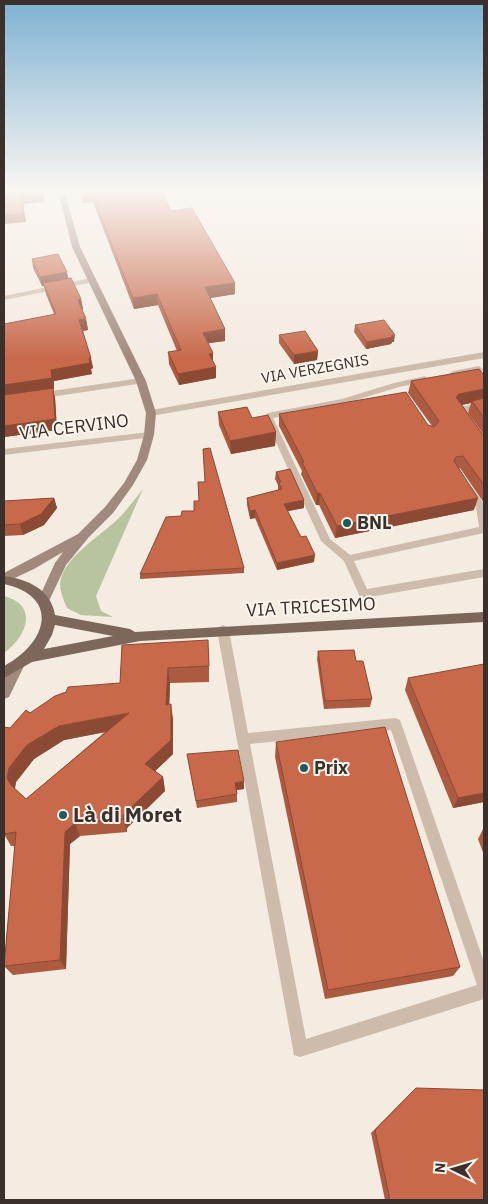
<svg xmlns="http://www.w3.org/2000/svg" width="488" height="1204" font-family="'IBM Plex Sans',sans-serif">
  <rect width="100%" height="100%" fill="#f4ebe1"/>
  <!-- green -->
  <path fill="#b8c4a0" d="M143,489L96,596L101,611L113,617L81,615L67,608C63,598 58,588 61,578C67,556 102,534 118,519C127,510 135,499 143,489Z
    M4,596C40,606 26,637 4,653Z"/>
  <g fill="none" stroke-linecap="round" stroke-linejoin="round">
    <!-- lane -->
    <path fill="#cdbbac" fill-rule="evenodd" d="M479,366L483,369L482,371L453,377L449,374L453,371Z
      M425,376L429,379L428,381L399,387L343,404L273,418L330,539L350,555L479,527L476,507L464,489L466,487H472L484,504V533L354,561L367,589L484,569V577L364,598L360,597L344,561L321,541L264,416L268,413L342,399L394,383Z
      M484,402V408L465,412L468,417L467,419H461L455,410L456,408Z
      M223,625L227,627L229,630L248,733L395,718L400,720L484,962V999L300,1057L294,1055L217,630L219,627ZM391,730L477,985L306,1039L250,744Z"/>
    <!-- street -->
    <path fill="#cdbbac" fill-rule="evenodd" d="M91,278L95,280L94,282L4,300V296Z
      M484,352V358L151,416L146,413L151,410Z
      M141,378L144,379V383L4,404V398Z
      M149,432L153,433V437L4,455V449Z"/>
    <!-- secondary -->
    <path fill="#a18a7d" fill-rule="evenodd" d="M58,190H64L80,247L146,381L156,413L154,435L147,460L133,485L113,513L89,537L66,565L48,603H40L38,600L55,563L63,552L34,569L4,583V573L78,534L105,507L124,483L137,460L144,435L146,413L136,381L72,247Z
      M17,661L22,662L24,666L9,697L4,699V679L12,662Z"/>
    <!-- primary -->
    <path fill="#7d675c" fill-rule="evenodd" d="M4,576C27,579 51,589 55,615L130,629L135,632L484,612V622L140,641L32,662L4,678V666C46,644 62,597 4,584ZM55,625L113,636L44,649L52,635Z"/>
  </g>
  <!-- wall -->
  <path fill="#ac5a40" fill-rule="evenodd" d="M79,190H161L171,211L235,283V294L210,298L225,329V341L208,343L213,362L216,378L179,385L169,364L168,352L177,351L158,305L134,309L93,202L82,203Z
    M32,259L68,278L81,299L83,309L82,310L86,319L88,330L83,331L93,368L91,369L92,374L54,381V389H53L55,398L57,430L4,437L54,314L46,294L44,286H42L33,268Z
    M355,325L394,342H392L391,344L366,349L354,332Z
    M279,335L318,351L317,360L294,364L279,343Z
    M484,375V435L468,413L471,403L462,405L483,435H484V503L460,468H459L474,510L335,538L319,505H316L301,474L302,471L279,426V414L428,425L432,426L408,393L411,381Z
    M218,412L276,432L275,446L231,454L219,425Z
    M276,472L304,508L287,511L314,562L277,570L255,518L250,519L247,505V498L278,490V485L275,479Z
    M54,498L57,508L44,525L23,535L4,536V501Z
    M244,568V573L140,579V574Z
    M122,645L209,656V682L170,683L169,704L173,719V754L155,771L163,777L165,791L127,828V832L80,836L70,844L66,969L13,975L4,966L15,846H11L4,834V727L10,728L30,713L120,683ZM105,732L26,799L15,789L16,782L34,759L64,740Z
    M318,651L356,661L372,699L370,707L324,709L317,659Z
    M408,678L484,802L453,808L405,690Z
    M276,742L460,967L453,976L325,999L275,757Z
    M187,754L244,789L237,790V802L197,808Z
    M483,829H484V855L478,839Z
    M416,1088L484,1200H385L371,1133Z"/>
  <!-- shaded-wall -->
  <path fill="#8c4a34" d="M44,190V202L23,204L26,222L4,224V215L21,195Z
    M67,272L69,281L43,283L44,286H42L40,277Z
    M235,283V294L205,299V287Z
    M157,294L158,305L134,309L133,298Z
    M81,299L83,309L79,310L78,300Z
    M86,319L88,330L81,331L79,320Z
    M225,329V341L203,344V333Z
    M395,335L394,342H392L391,344L366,349L367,342Z
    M318,351L317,360L294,364V355Z
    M213,353V364L209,354Z
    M89,358H91L93,368L91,369L92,374L54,381V389H53L55,398L57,430L4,437V385Z
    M216,367V378L179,385L178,374Z
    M484,389V401H472L471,403L456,406V397L459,394Z
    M276,432L275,446L231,454L230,441Z
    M317,493H320L319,505H316Z
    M54,498L57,508L44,525L23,535L20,524Z
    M478,498L474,510L335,538L337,526Z
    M304,500V508L284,512V504Z
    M255,510V518L250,519V511Z
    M315,555L314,562L277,570V563Z
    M168,668L170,683L169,719L166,705Z
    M171,704L173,719V754L148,778L145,764Z
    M129,713L132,727L64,740L34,759L16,782L14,791L7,778L9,768L27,745L59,726Z
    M163,777L165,791L127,828V832L123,819V815Z
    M244,781V789L235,790V783Z
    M484,793V802L453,808L458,798Z
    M75,823L80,836L70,844L66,969L60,960L65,832Z"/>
  <!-- building -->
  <path fill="#c8694b" stroke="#8c4a34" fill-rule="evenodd" d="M4,190H42V193L21,195L24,213L4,215Z
    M80,190H161L171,211L192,208L235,283L205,287L225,329L203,333L213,353L209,354L216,367L178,374L168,352L181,350L157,294L133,298L91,192H81Z
    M58,254L67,272L40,277L32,259Z
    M71,278L81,299L78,300L86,319L79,320L91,358H89L90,363L51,370L52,378L4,385V324L56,314L43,283Z
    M384,320L395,335L391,336L393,337L367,342L355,325Z
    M305,331L318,351L294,355L279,335Z
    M479,369L484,375V389L459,394L456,397L483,435H484V485L463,456L456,457L454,461L478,498L337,526L320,493H317L302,462H304L279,414L406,392L428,425L434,427L439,421L411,381Z
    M53,388L55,419L4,426V395Z
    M484,398V418L472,401Z
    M247,407L252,418L268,415L276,432L230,441L218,412Z
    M210,448L244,568L140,574L166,517L181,516L182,511H194V501H199L198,482H205L203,449Z
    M290,469L304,500L284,504L301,537L306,536L315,555L277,563L255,510L250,511L247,498L282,489L278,482H281L276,472Z
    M54,498L41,514L20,524L4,525V501Z
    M208,640L209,666L168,668L166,705L171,704V740L145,764L163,777L123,815V819L75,823L65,832L60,960L4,966L16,832L4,834V727L10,728L26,710L30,713L55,696L66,692L68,687L120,683L122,645ZM129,713L26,799L11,785L7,778L9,768L27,745L59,726Z
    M354,650L356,661H363L372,699L325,701L318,651Z
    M484,664V793L458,798L408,678Z
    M385,727L460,967L328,990L276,742Z
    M238,750L244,781L235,783L237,794L196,801L187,754Z
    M416,1088L484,1090V1200H390L375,1130Z"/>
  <!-- sky -->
  <linearGradient id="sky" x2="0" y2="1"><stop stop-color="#7eb2d2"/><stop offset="0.53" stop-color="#faf6f2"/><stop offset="1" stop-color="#faf6f2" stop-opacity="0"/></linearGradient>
  <rect width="488" height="359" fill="url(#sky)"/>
  <!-- markers -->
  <g fill="#1f5a5e" stroke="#fbf5ee" stroke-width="2">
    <circle cx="347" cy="523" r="5"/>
    <circle cx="304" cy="768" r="5"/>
    <circle cx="63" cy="815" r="5"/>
  </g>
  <g text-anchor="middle" stroke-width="4" stroke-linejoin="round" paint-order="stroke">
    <!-- far-street labels -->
    <g font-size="15" fill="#3b302b" stroke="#fbf5ee">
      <text transform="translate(315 369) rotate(-10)" y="5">VIA VERZEGNIS</text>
    </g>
    <!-- street labels -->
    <g font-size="18" fill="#3b302b" stroke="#fbf5ee">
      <text transform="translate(74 427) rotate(-7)" y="6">VIA CERVINO</text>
      <text transform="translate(311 607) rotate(-3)" y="6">VIA TRICESIMO</text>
    </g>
    <!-- poi labels -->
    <g font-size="18" font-weight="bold" fill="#3b302b" stroke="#fbf5ee" text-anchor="start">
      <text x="357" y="529">BNL</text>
      <text x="314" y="774">Prix</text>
    </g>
    <!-- near-poi labels -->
    <g font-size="21" font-weight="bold" fill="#3b302b" stroke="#fbf5ee" text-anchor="start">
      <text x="73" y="822">Là di Moret</text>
    </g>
  </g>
  <!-- border -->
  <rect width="488" height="1204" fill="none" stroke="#3b302b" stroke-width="10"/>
  <!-- north arrow -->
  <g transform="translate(453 1169) rotate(275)" stroke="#fbf5ee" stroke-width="4" paint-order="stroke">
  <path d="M0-4L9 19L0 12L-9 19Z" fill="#3b302b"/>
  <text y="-8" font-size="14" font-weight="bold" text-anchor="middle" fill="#3b302b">N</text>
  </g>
</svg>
